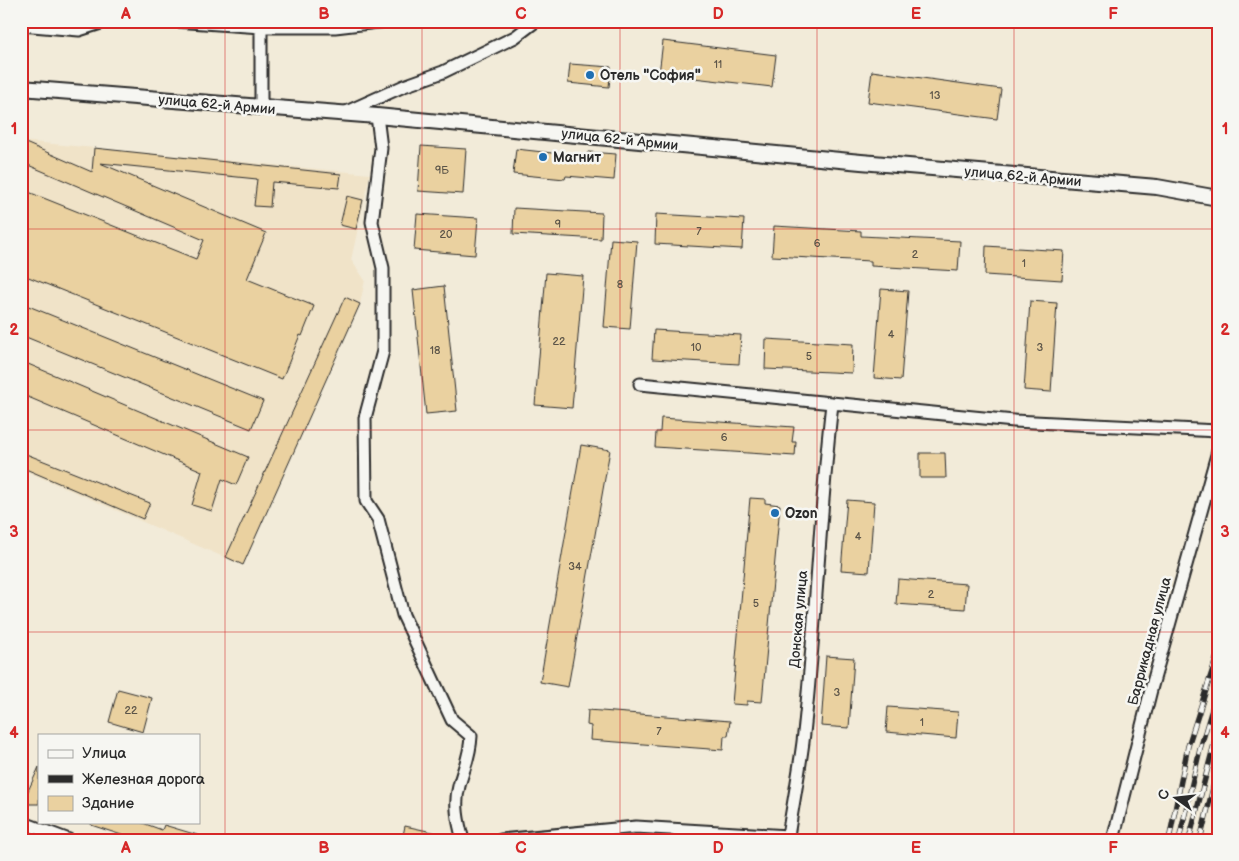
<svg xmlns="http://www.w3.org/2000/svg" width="1239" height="861" font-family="'Balsamiq Sans',sans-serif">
  <rect width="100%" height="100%" fill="#f2ebd9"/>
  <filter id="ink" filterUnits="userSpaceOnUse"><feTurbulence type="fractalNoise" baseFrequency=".02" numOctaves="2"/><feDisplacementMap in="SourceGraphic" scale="10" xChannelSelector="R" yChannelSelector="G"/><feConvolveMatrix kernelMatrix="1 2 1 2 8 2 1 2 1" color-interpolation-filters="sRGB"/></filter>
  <g filter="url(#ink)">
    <!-- built -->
    <path fill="#f0e3c8" d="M21,141L370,174L351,260L365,280L360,304L242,565L21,469Z"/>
    <!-- building -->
    <path fill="#ead1a0" stroke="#2b2b2b" d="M663,41L776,55L772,87L659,74Z
      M570,64L611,67L609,87L568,83Z
      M872,71L1001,89L997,119L868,102Z
      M21,141L92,172L94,148L341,174L339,188L272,182L270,207L254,206L257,179L100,163L266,233L247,279L314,306L302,336L300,335L282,379L21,274V189L196,259L204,240L21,162Z
      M421,146L466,149L463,194L418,191Z
      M516,149L588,157V152L616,154L614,180L566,176L565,179L513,174Z
      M347,196L363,200L356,229L340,225Z
      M514,208L602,213L601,239L513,234Z
      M417,214L478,218L475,255L414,250Z
      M656,214L744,219L742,249L655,244Z
      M774,226L861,231V236L960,241L958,271L871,266V261L772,256Z
      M611,239L637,241L630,329L604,327Z
      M986,246L1064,251L1062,280L985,275Z
      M546,273L583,276L572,408L535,405Z
      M444,286L457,411L426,414L413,290Z
      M881,289L908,291L901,380L874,378Z
      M345,297L360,304L243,565L226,557Z
      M1030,301L1057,303L1051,392L1024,390Z
      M21,303L263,401L251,429L21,335Z
      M654,330L741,335L739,364L652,359Z
      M766,339L853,344L852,373L765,369Z
      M21,361L248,457L236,485L222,479L212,511L192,505L202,471L21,394Z
      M661,418L794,427L792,442H796L795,456L655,447L656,432H660Z
      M581,445L610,450L568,687L540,682Z
      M21,452L150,503L143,519L21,467Z
      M920,453H945L946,478H920Z
      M750,498L765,499V503L780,505L762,702L747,701V705L732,704Z
      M847,500L874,502L869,572L841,570Z
      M898,579L967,584L965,609L896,604Z
      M826,656L854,658L849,728L821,726Z
      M118,689L152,698L143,732L109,722Z
      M888,707L958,712L956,738L886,732Z
      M588,710L730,721L728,736H724L723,750L590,740L591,726L587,725Z
      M39,767V804H22Z
      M92,822H140L162,830L164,825L204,837V840H137L91,825Z
      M405,826L446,835V840H402Z"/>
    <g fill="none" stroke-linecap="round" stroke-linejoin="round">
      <!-- minor casing -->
      <g stroke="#2b2b2b" stroke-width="15">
        <path id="minor" d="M175,21L261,27V107
          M21,25L79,30L107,21
          M261,27H335L387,21
          M344,113L404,86L443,72L515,37L536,21
          M377,116L381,148L372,222L383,268V351L365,418L366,501L378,519L403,615L452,720L471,736C470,758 464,766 459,786C454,804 458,822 463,840
          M640,384L1014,421L1218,431
          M21,822L69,840
          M501,840L636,827L788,836C793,805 799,773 803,742C816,630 819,516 832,404
          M1113,840L1152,686L1218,451"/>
      </g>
      <!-- tertiary casing -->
      <g stroke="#2b2b2b" stroke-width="18">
        <path id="tertiary" d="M21,88L377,116L861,162L1157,187L1218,198"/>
      </g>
      <!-- minor -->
      <use href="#minor" stroke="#f6f6f2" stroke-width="11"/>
      <!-- tertiary -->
      <use href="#tertiary" stroke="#f6f6f2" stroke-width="14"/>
      <!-- rail casing -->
      <g stroke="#2b2b2b" stroke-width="5.5">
        <path id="rail" d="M1169,840L1188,746L1218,653
          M1179,840L1200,749L1218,689
          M1189,840L1218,729
          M1200,840L1218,768"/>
      </g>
      <!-- rail -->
      <use href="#rail" stroke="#f6f6f2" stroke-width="4" stroke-dasharray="11" stroke-linecap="butt"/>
    </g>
  </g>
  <!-- grid -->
  <path fill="none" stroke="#d62828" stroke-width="1" stroke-opacity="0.55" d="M225,21V840M422,21V840M620,21V840M817,21V840M1014,21V840M21,229H1218M21,430H1218M21,632H1218"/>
  <!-- markers -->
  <g fill="#1f6fb2" stroke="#f6f6f2" stroke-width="2">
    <circle cx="590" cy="75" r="5"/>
    <circle cx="543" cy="157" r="5"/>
    <circle cx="775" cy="513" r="5"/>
  </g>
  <g text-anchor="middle" stroke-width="5" stroke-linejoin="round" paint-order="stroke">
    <!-- number labels -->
    <g font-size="11" fill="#5b5448">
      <text x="718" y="68">11</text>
      <text x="935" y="99">13</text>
      <text x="442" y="174">9Б</text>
      <text x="558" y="228">9</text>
      <text x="699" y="235">7</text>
      <text x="446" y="238">20</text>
      <text x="817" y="247">6</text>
      <text x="915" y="258">2</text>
      <text x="1024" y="267">1</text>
      <text x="620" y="288">8</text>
      <text x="891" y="338">4</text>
      <text x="559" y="345">22</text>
      <text x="696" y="351">10</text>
      <text x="1040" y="351">3</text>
      <text x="435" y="354">18</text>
      <text x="809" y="360">5</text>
      <text x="724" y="441">6</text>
      <text x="858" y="540">4</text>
      <text x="575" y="570">34</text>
      <text x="931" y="598">2</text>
      <text x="756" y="607">5</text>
      <text x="837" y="696">3</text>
      <text x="131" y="714">22</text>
      <text x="922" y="726">1</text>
      <text x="659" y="735">7</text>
    </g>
    <!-- poi labels -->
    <g font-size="14" font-weight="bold" fill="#2b2b2b" stroke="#f6f6f2" text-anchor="start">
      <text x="600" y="80">Отель "София"</text>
      <text x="553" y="162">Магнит</text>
      <text x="785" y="518">Ozon</text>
    </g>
    <!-- street labels -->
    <g font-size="14" fill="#2b2b2b" stroke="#f6f6f2">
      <text transform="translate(217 104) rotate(5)" y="5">улица 62-й Армии</text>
      <text transform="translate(620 139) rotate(6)" y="5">улица 62-й Армии</text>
      <text transform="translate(1023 176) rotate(5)" y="5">улица 62-й Армии</text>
      <text transform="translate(798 619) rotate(-85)" y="5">Донская улица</text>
      <text transform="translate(1149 641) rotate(-75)" y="5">Баррикадная улица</text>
    </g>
  </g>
  <!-- margin -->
  <rect width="1239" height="861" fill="none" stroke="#f6f6f2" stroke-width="55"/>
  <!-- legend -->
  <rect x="38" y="734" width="162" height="90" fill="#f6f6f2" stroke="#a5a5a2"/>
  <rect x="48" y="750" width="25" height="8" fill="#f6f6f2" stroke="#a5a5a2"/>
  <text x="82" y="758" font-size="15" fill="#2b2b2b">Улица</text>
  <rect x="48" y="775" width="25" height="8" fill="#2b2b2b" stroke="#a5a5a2"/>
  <text x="82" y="784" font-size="15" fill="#2b2b2b">Железная дорога</text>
  <rect x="48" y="796" width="25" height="15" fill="#ead1a0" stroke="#a5a5a2"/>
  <text x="82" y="808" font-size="15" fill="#2b2b2b">Здание</text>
  <!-- north arrow -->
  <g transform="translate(1176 798) rotate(285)" stroke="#f6f6f2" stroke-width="4" paint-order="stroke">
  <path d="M0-4L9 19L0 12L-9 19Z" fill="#2b2b2b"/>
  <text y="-8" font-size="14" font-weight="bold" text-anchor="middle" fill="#2b2b2b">С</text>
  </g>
  <rect x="28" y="28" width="1184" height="806" fill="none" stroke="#d62828" stroke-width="2"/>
  <g font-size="16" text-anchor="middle" font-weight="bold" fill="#d62828">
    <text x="126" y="19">A</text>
    <text x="324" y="19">B</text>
    <text x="521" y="19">C</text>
    <text x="718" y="19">D</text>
    <text x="916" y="19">E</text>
    <text x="1113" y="19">F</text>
    <text x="14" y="134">1</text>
    <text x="1225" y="134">1</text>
    <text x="14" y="335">2</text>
    <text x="1225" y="335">2</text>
    <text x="14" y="537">3</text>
    <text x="1225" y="537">3</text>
    <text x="14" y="738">4</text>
    <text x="1225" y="738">4</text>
    <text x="126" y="853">A</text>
    <text x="324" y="853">B</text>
    <text x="521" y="853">C</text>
    <text x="718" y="853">D</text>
    <text x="916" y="853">E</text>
    <text x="1113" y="853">F</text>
  </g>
</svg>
